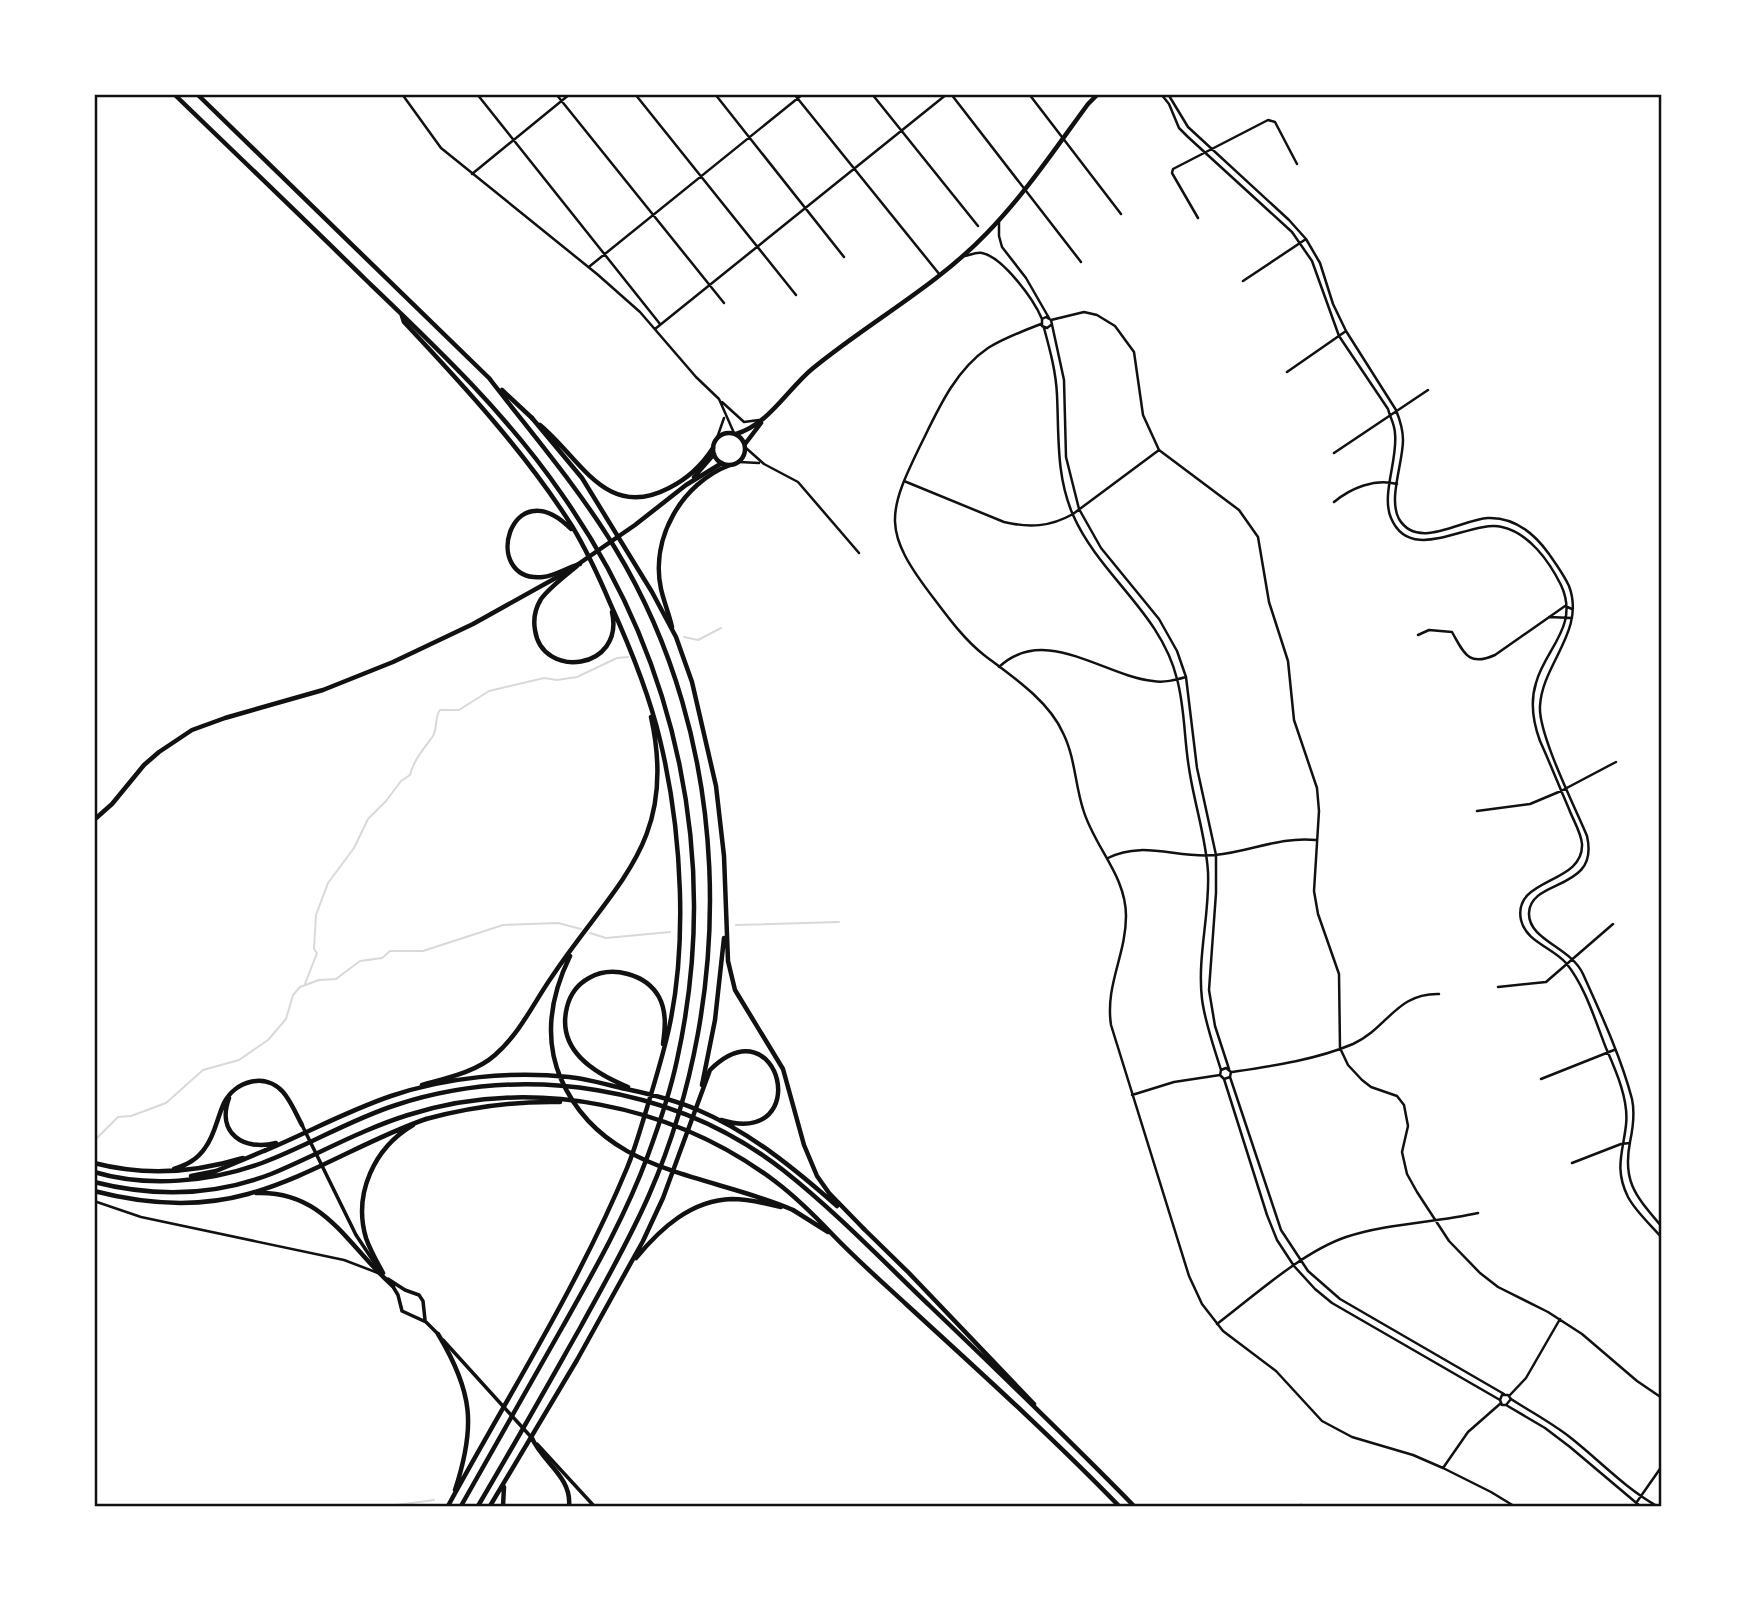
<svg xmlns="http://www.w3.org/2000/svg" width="1756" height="1601" font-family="'Public Sans',sans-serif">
  <rect width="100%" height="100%" fill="#fff"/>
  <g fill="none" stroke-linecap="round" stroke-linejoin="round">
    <!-- stream -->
    <path stroke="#d9d9d9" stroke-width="2" d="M684,637L698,640L721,628
      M736,925L839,922
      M590,933L606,938L670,932
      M305,984L317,953L314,949L316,915L328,883L354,848L368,819L386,801L401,781L410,775C413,761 425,747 433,736C438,728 434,718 440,710H459L489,691L544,678L557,680L577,677L617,658L628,657
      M94,1141L118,1117L131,1116L166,1103L203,1070L239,1060L268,1040L286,1019L293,995L300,987L319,980L336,979L360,961L382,958L390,951H423L503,925L558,923L581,929
      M389,1506L434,1500"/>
    <!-- minor -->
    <path stroke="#111" stroke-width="2.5" d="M402,94L441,148L597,274L640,312L696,377L719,399L734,433
      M477,94L660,324
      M556,94L724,303
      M635,94L796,295
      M715,94L844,257
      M794,94L940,275
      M872,94L978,226
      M951,94L1081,262
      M1029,94L1121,214
      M1161,94L1169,104L1179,128L1188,137L1292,232L1312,261L1339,336L1388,409C1390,417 1395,425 1395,434C1398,459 1381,495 1391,518C1411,566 1470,519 1502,527C1529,533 1549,561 1561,585C1580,626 1545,649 1536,683C1530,702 1533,722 1540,741C1550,763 1559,786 1569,809C1573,820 1581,832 1582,844C1584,885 1512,877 1521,920C1526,942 1552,947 1566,963C1585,986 1595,1020 1606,1048C1616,1071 1629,1100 1626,1125C1623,1152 1614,1169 1628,1197C1636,1212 1651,1225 1662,1238
      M1168,94L1188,127L1289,220L1306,239L1320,263L1333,304L1346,331L1396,410C1400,420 1403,429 1403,440C1403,463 1388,499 1399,519C1418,551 1462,519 1488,518C1515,517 1534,533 1549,554C1556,564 1564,575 1569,586C1586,631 1542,664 1540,706C1538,734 1575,807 1587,836C1600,892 1530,878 1529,913C1528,940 1571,947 1583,974C1601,1014 1621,1057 1632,1099C1635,1113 1633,1128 1630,1142C1622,1183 1637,1197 1662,1227
      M472,174L570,94
      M1198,218L1172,173L1173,169L1268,120L1275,122L1297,164
      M999,221V236L1002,247L1026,278L1049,318
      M965,256C970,255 976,252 982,253C1003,257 1034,300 1042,319
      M590,266L803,94
      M1243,281L1306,239
      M1051,320L1084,312L1097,315L1115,326L1134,352L1143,415L1159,450L1239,510L1258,537L1269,602L1288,661L1294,720L1317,788L1319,811L1314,891L1318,914L1339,974L1340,1048L1348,1065L1362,1080L1371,1087L1397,1096L1404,1105L1408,1126L1402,1152L1407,1174L1417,1192L1449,1241L1480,1273L1498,1287L1548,1312L1582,1334L1637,1381L1662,1398
      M1041,324C1023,331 1004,338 988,348C957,369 940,405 924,438C886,515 881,530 935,600C950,620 965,640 984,655C1012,676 1049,701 1063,733C1075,757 1075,784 1083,809C1094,847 1126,875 1126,916C1126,955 1105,985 1111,1025L1189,1276L1202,1304L1223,1331L1276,1371L1322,1421L1352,1437L1413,1455L1443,1468L1491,1492L1514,1506
      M1051,325L1047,328L1042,326V319L1046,317L1051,320L1064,380L1066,457L1079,509L1101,548L1159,619L1177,651L1186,677L1197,768L1216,855V893L1209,990L1215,1026L1229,1069
      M1044,328C1050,350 1056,372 1057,395C1059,436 1056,476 1073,515C1100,576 1161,613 1177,679C1185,708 1184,739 1189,768C1194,803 1206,837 1208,872C1210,914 1197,957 1202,999C1205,1023 1214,1047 1221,1070
      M655,329L947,94
      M1287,372L1346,331
      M722,402L744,422L759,420
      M717,438L724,418
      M746,448L764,464L798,482L859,553
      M1334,453L1428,390
      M739,462L759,463
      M904,481L1004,522C1029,528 1050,527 1073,514L1159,450
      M1334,502C1351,488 1375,478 1397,484
      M1549,617L1572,618
      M1418,635L1429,630L1452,632C1464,653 1468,667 1495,655L1565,606L1572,609
      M999,667C1045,624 1104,676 1153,681C1164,683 1175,680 1186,677
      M1477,811L1530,804L1561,791L1616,762
      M1108,858C1143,840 1178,859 1215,855C1250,852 1280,836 1316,840
      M1498,987L1546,982L1613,924
      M1232,1072C1272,1066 1315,1060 1353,1044C1388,1028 1396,993 1439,994
      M1230,1077L1224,1079L1220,1075L1221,1070L1226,1068L1231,1072L1230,1077L1281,1230L1308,1271L1340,1299L1504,1394
      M1224,1079L1267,1215L1277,1240L1294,1266L1315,1289L1332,1303L1500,1400
      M1541,1079L1614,1050
      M1132,1095L1174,1082L1220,1075
      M1572,1163L1621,1144L1630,1143
      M94,1201L141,1217L344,1260L378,1273
      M1217,1324C1254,1296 1302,1252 1346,1237C1388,1223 1434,1223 1478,1213
      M1510,1395L1526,1378L1560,1319
      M1511,1399L1506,1405H1502L1500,1400L1502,1395H1508L1511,1399C1531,1412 1552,1423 1571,1438C1600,1461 1625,1488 1657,1506
      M1506,1405L1545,1428L1570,1447L1640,1506
      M1443,1468L1468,1432L1501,1403
      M1301,1505L1302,1506
      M1634,1506L1662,1466"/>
    <!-- tertiary -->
    <path stroke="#111" stroke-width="3.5" d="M302,1125L356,1235L378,1268
      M388,1279L405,1290L419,1295L423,1301L425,1320
      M392,1285L398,1295L402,1311L426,1322L438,1334
      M443,1340L532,1438
      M537,1444L594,1506"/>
    <!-- primary -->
    <path stroke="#111" stroke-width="4.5" d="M713 449a16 16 0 1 1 32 0a16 16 0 1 1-32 0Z
      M736,434C769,424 787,390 812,369C869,322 935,287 986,234C1025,194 1055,149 1088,104L1098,94
      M745,444L761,423
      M694,477L714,454
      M577,565L635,525L686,485L722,463
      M94,820L112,804L144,765L159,752L192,730L225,718L323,690L393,662L473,624L570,570"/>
    <!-- trunk -->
    <path stroke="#111" stroke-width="4.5" d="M402,316L404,322C464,386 525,452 572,526C587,551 599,577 610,603C630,647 649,693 660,740C682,831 689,950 666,1041C660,1065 653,1088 646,1111C640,1130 635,1149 627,1168C578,1286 509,1394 448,1506
      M532,418L582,478L652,592L676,637L692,682L716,786L724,856L728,961L735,990L783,1069L804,1145L817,1176L829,1193L864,1229
      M540,425C581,459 606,521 669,488C687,479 702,465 713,448
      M571,529C510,467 479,583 543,577C555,576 568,567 580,564
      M577,566C565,576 550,587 541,599C535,609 533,619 535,630C542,680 625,670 612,612
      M672,627C669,614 664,602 661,589C650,538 682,483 730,465
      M570,956C551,995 543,1037 561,1079C603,1175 708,1173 793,1210
      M422,1085C447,1078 476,1072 495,1055C520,1033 533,1004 551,978C613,884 679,843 651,717
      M702,1085L715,1020L724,938
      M628,1087C594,1073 556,1050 567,1007C570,995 578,984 589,978C612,965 646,974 659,997C667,1012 665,1029 663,1044
      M229,1098C216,1134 244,1151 276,1143
      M264,1151C307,1133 347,1111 391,1096C447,1077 511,1071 569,1077C588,1079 608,1085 626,1089C650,1094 675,1100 698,1110C750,1132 795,1169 837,1206
      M94,1163C144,1176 194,1173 243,1158
      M174,1169C186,1165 197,1160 205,1148C215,1135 217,1118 224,1103C235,1081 265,1072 283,1092C291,1101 296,1114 302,1125
      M94,1191C144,1204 198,1208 248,1194C310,1177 365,1140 426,1119
      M256,1193C325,1190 347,1246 393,1286
      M636,1258C660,1229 691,1200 732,1199C748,1199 765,1203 781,1207
      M383,1273C377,1262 370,1250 366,1238C353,1194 374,1148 413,1125
      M438,1334C473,1392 476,1426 455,1490
      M532,1438C542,1462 572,1477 569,1506
      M490,1506L577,1360L643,1241L663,1198L710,1070C780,1001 815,1148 721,1120
      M503,1506L504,1487"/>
    <!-- motorway -->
    <path stroke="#111" stroke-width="4.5" d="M174,94C238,156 302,217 365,279C435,346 506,413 561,493C678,659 721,861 677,1060C670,1093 659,1125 648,1155C626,1215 594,1271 563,1326C529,1387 495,1447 461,1506
      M197,94L490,379
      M502,390L532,418
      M426,1119C470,1107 514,1101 560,1102
      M94,1172C148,1188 210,1182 262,1163C308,1146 349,1120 396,1105C525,1063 675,1086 783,1170C835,1211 882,1260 930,1306C999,1372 1067,1438 1134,1506
      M191,1176L216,1171L266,1150
      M94,1182C153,1197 214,1196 271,1174C317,1155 360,1130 408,1115C532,1076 673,1104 776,1182C797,1198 815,1216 833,1235C856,1259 882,1282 907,1305C979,1371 1051,1436 1119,1506
      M793,1210L828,1232
      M864,1229L908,1272L1034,1404
      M478,1506C513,1447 546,1388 580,1328C604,1284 629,1241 649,1195C738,991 732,740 615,548C578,487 532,434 489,378"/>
  </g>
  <!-- border -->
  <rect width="1756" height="1601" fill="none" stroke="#ffffff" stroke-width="192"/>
  <rect x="96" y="96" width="1564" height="1409" fill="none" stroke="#111" stroke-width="2.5"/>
</svg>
